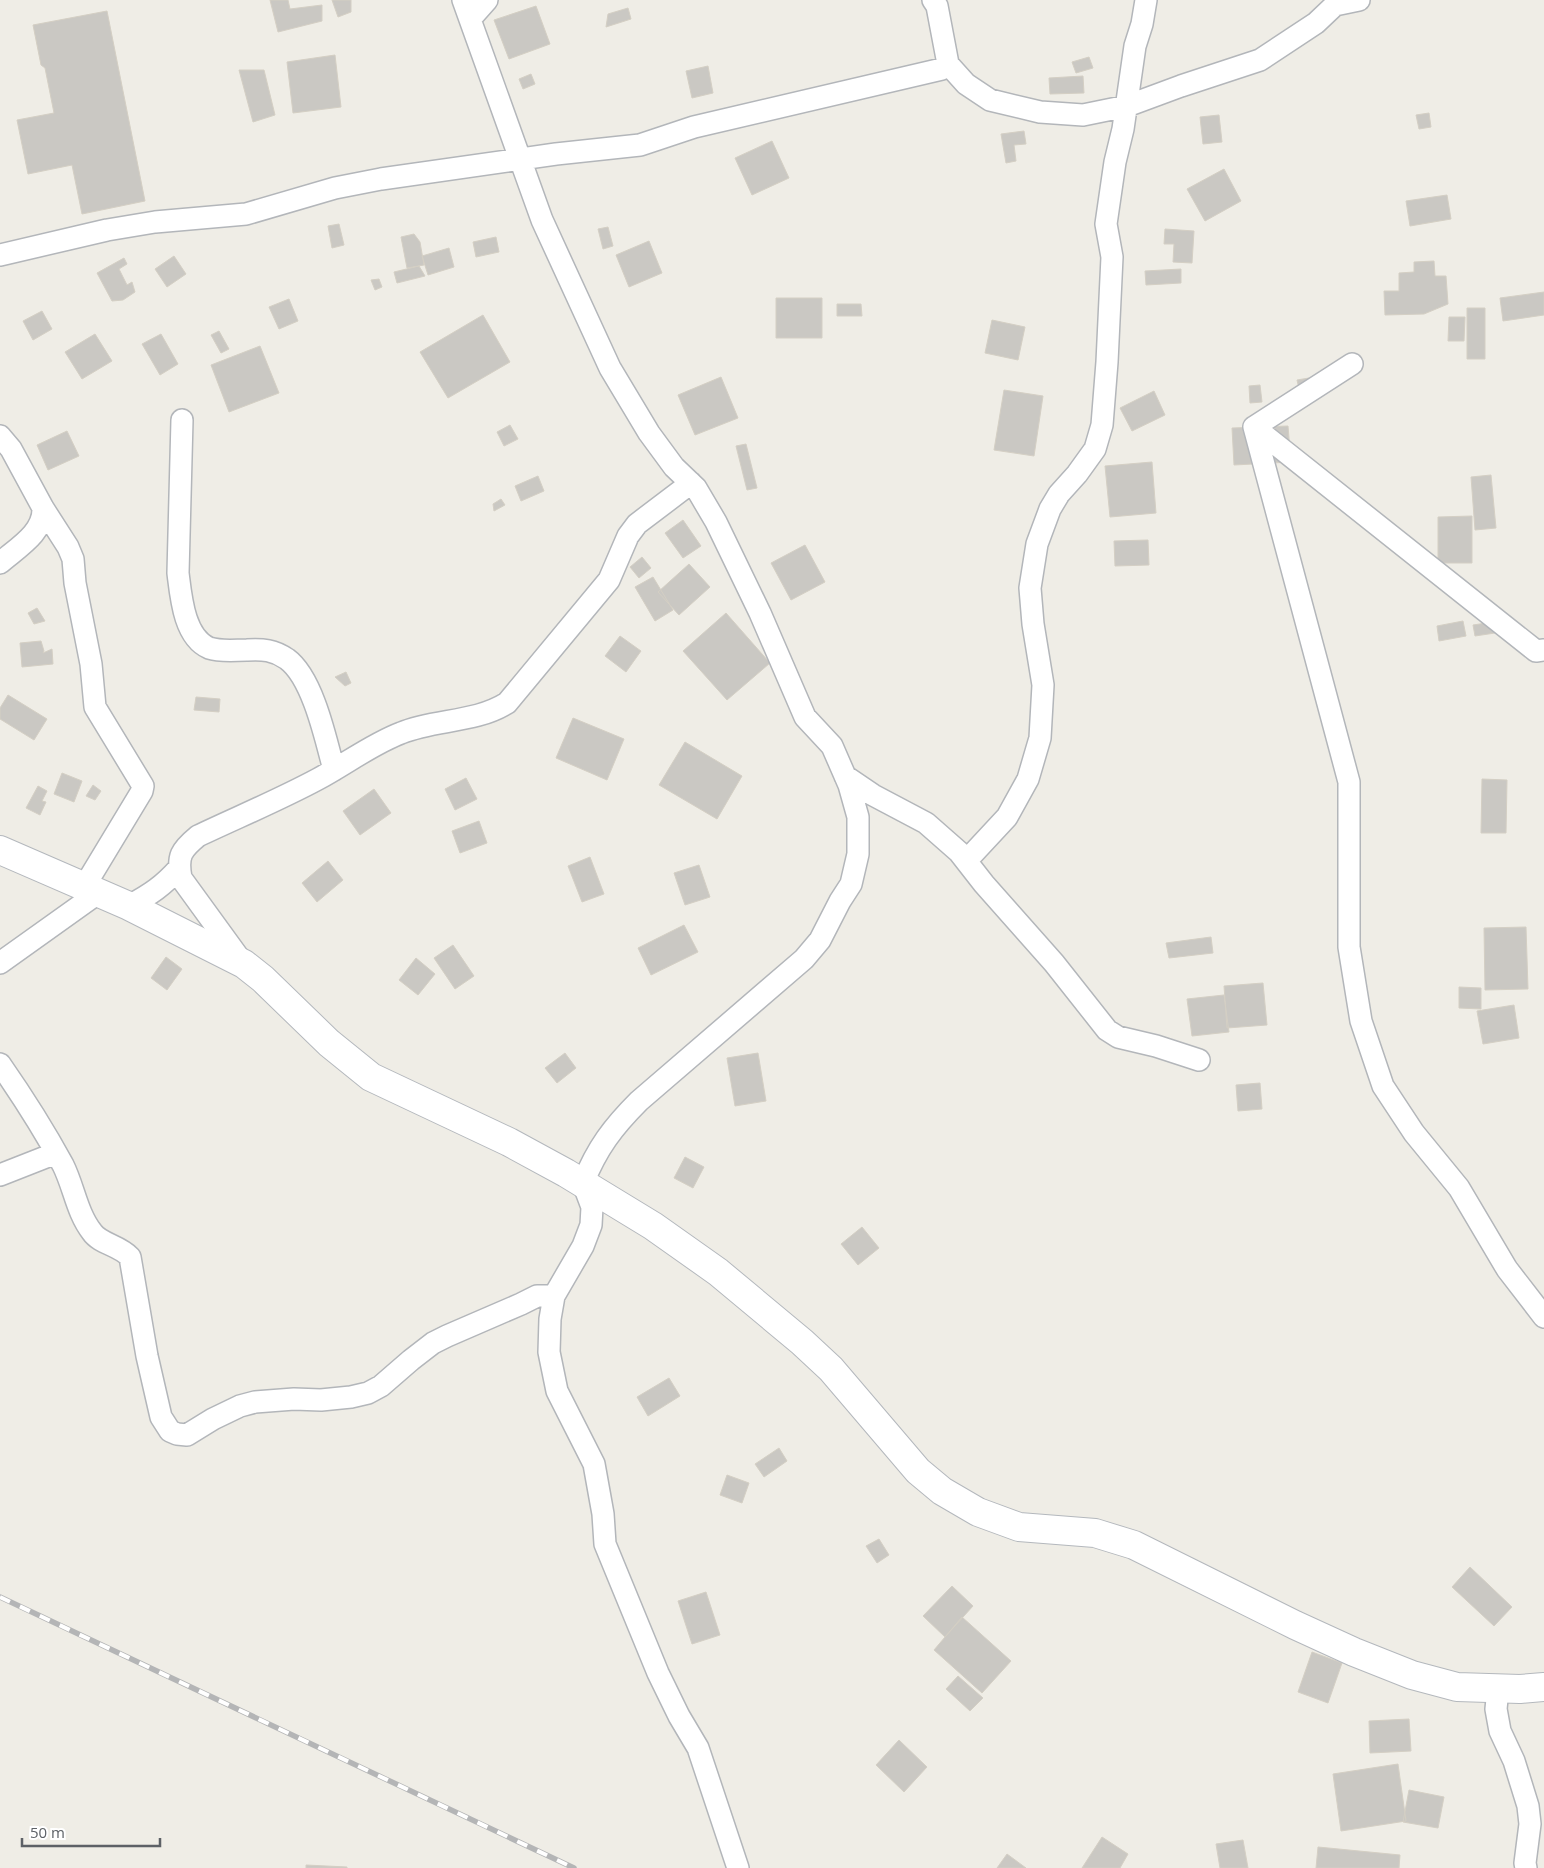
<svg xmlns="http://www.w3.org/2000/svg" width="1544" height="1868" font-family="'Open Sans',sans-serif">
  <rect width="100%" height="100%" fill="#efede6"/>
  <!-- building -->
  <path fill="#cac8c3" stroke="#d4cfc4" d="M270,0H288L290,9L322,5V21L278,32Z
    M332,0H351V12L338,17Z
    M536,6L550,44L509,59L494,20Z
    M628,8L631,19L606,27L608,14Z
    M107,11L145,201L82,214L72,165L28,174L17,120L54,113L45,68L41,65L33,25Z
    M335,55L341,107L293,113L287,62Z
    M1089,57L1093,68L1076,73L1072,62Z
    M708,66L713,93L692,98L686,71Z
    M239,70H264L275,115L253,122Z
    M531,74L535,84L523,89L519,79Z
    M1083,76L1084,93L1050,94L1049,78Z
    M1429,113L1431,127L1419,129L1416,115Z
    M1219,115L1222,142L1203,144L1200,117Z
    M1024,131L1026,144L1014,145L1016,161L1006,163L1001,134Z
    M772,141L789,178L752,195L735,158Z
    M1224,169L1241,201L1205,221L1187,189Z
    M1447,195L1451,219L1410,226L1406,201Z
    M339,224L344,245L332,248L328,226Z
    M608,227L613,246L603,249L598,229Z
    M1165,229L1194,231L1192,263L1173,262L1174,244H1164Z
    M414,234L420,242L424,265L407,268L401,237Z
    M496,237L499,252L476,257L473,242Z
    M649,241L662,273L629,287L616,255Z
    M449,248L454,267L428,275L422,256Z
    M174,256L186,274L167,287L155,269Z
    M124,258L127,264L119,269L127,285L132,282L135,292L123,300L112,301L97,273Z
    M1434,261L1435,276H1446L1448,304L1424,314L1385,315L1384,291H1399V273L1414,272V262Z
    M419,266L425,276L397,283L394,272Z
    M1181,269V283L1146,285L1145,271Z
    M379,279L382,287L375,290L371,280Z
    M1544,292V315L1503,321L1500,298Z
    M776,298H822V338H776Z
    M289,299L298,321L279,329L269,307Z
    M837,304H861L862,316H837Z
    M1467,308H1485V359H1467Z
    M42,311L52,329L33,340L23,321Z
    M483,315L510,362L448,398L420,352Z
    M1449,317H1465L1464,341H1448Z
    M992,320L1025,327L1018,360L985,353Z
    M219,331L229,349L221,353L211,335Z
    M95,334L112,361L82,379L65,352Z
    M161,334L178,364L160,375L142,344Z
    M260,346L279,393L229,412L211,365Z
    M721,377L738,418L695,435L678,395Z
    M1309,378L1310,388L1299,389L1297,380Z
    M1260,385L1262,402L1250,403L1249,386Z
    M1004,390L1043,396L1034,456L994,450Z
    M1154,391L1165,415L1132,431L1120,408Z
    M510,425L518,439L504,446L497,432Z
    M1288,426L1291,462L1234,465L1232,428Z
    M67,431L79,456L48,470L37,445Z
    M746,444L757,488L747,490L736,446Z
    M1152,462L1156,513L1110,517L1105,466Z
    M1491,475L1496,528L1475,530L1471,477Z
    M538,476L544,491L521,501L515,486Z
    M501,499L505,505L494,511L493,504Z
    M1472,516V563H1438V517Z
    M683,520L701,546L683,558L665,533Z
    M1148,540L1149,565L1115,566L1114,541Z
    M805,545L825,582L791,600L771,563Z
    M642,557L651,568L639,578L630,567Z
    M689,564L710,587L679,615L658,592Z
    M653,577L673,610L655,621L635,587Z
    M37,608L45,621L34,624L28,613Z
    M726,613L770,663L727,700L683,651Z
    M1463,621L1466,636L1439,641L1437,626Z
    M1493,622L1495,633L1475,636L1473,625Z
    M620,636L641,651L626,672L605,656Z
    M41,641L44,651L43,653L52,649L53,664L22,667L20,643Z
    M346,672L351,683L345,686L335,677Z
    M8,695L47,719L34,740L0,719V708Z
    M196,697L220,699L219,712L194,710Z
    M573,718L624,739L607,780L556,758Z
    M685,742L742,776L717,819L659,785Z
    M62,773L82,781L74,802L54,794Z
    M466,778L477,799L455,810L445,789Z
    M1482,779L1507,780L1506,833H1481Z
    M93,785L101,791L95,800L86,796Z
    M38,786L47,791L42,801L46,802L40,815L26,808Z
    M374,789L391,813L360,835L343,811Z
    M479,821L487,843L460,853L452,831Z
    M590,857L604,894L582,902L568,866Z
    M328,861L343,880L317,902L302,883Z
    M699,865L710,897L685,905L674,873Z
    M684,925L698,952L651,975L638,948Z
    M1526,927L1528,989L1485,990L1484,928Z
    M1211,937L1213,953L1169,958L1166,943Z
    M453,945L474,976L455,989L434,958Z
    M166,957L182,969L167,990L151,978Z
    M416,958L435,974L418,995L399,980Z
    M1263,983L1267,1025L1227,1028L1224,986Z
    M1459,987L1481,988V1009L1459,1008Z
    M1224,995L1229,1032L1192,1036L1187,999Z
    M1514,1005L1519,1038L1483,1044L1477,1011Z
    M565,1053L576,1068L557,1083L545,1068Z
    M758,1053L766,1101L735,1106L727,1058Z
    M1260,1083L1262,1109L1238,1111L1236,1085Z
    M685,1157L704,1167L693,1188L674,1178Z
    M862,1227L879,1248L858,1265L841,1244Z
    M669,1378L680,1396L648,1416L637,1397Z
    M779,1448L787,1461L764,1477L755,1464Z
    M727,1475L749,1483L742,1503L720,1495Z
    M879,1539L889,1555L877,1563L866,1546Z
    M1470,1567L1512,1607L1494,1626L1452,1587Z
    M952,1586L973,1606L945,1637L923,1616Z
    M706,1592L720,1635L692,1644L678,1601Z
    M962,1617L1011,1661L982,1693L934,1650Z
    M1312,1652L1342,1663L1328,1703L1298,1692Z
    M958,1676L983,1698L970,1711L946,1689Z
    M1409,1719L1411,1751L1370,1753L1369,1721Z
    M899,1740L927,1767L904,1792L876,1765Z
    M1398,1764L1406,1821L1341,1831L1333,1774Z
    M1409,1790L1444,1797L1438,1828L1403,1822Z
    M1102,1837L1128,1854L1120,1868H1082Z
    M1243,1840L1248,1868H1220L1216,1844Z
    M1318,1847L1400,1855L1399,1868H1316Z
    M1007,1854L1026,1868H997Z
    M306,1865L347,1867V1868H306Z"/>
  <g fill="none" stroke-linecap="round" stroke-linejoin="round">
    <!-- street casing -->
    <g stroke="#b3b6ba" stroke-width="24">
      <path id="street" d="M463,0L542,220L610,368L649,433L674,467L696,488L716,522L760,613L805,717L832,746L849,785L858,817V854L851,884L840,901L820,940L804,959L639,1101C613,1127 597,1148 583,1183L592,1207L591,1225L583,1246L554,1296L550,1319L549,1352L557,1391L594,1464L603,1514L605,1544L658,1673L679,1716L698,1748L738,1868
        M933,0L937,6L948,64
        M471,18L487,0
        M0,255L107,230L155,222L246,214L335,188L381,179L556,154L640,145L694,127L942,69L948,64L966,84L990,100L1040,112L1083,115L1127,106L1181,86L1260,60L1316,23L1335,5L1359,0
        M1352,364L1254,427L1349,782V947L1361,1021L1383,1086L1414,1133L1459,1188L1507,1269L1544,1317
        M182,420L178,573C181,597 184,637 209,648C221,652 235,650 247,650C263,649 274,650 287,659C313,678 326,740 334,770
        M1254,427L1536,651L1544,650
        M0,436L11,449L43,508L68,547L73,559L75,583L91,664L95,707L143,786L142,791L84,887
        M0,563C17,548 44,533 43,508
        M845,776L873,795L926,823L959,852L984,884L1054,963L1107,1030L1118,1037L1156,1046L1199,1060
        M967,860L1007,817L1028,779L1040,738L1043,685L1033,624L1030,588L1037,544L1050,509L1059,494L1077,474L1095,449L1102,425L1107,362L1112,257L1106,224L1115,162L1123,129L1135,46L1142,24L1146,0
        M129,906C151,894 163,886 179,868
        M242,962L181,878C177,856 181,850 198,836C238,817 279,800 318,779C346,764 372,744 401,733C435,719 475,723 507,703L609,580L628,536L637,524L691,483
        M0,963L98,893
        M0,1064C23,1097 44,1130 63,1165C74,1187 77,1213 92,1232C100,1244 119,1245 130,1257L147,1356L161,1417L170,1431L177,1434L187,1435L213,1419L240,1406L255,1402L294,1399L321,1400L351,1397L368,1393L381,1386L411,1360L433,1343L447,1336L521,1304L537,1296H554
        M0,1175L56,1153
        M1498,1689L1496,1709L1500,1731L1514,1761L1528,1806L1530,1824L1525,1863L1526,1868"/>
    </g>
    <!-- secondary casing -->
    <g stroke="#b4b8bd" stroke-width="30">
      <path id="secondary" d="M0,850L129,906L244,964L263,979L329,1043L371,1077L509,1142L566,1173L653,1226L718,1272L802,1342L831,1369L918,1471L942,1491L978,1512L1019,1527L1095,1533L1134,1545L1295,1625L1354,1652L1412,1675L1457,1687L1520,1689L1544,1687"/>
    </g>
    <!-- street -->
    <use href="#street" stroke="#fff" stroke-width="21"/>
    <!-- secondary -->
    <use href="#secondary" stroke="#fff" stroke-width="28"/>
    <!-- rail casing -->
    <g stroke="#b4b5b6" stroke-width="5.5">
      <path id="rail" d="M0,1597L574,1868"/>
    </g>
    <!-- rail -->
    <use href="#rail" stroke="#fff" stroke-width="4" stroke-dasharray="11" stroke-linecap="butt"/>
  </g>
  <!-- scale -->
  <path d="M22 1838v8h138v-8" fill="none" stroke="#5d6166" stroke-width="2.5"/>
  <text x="30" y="1838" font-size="15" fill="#5d6166" stroke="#ffffff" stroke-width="4" paint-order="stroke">50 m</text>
</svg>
